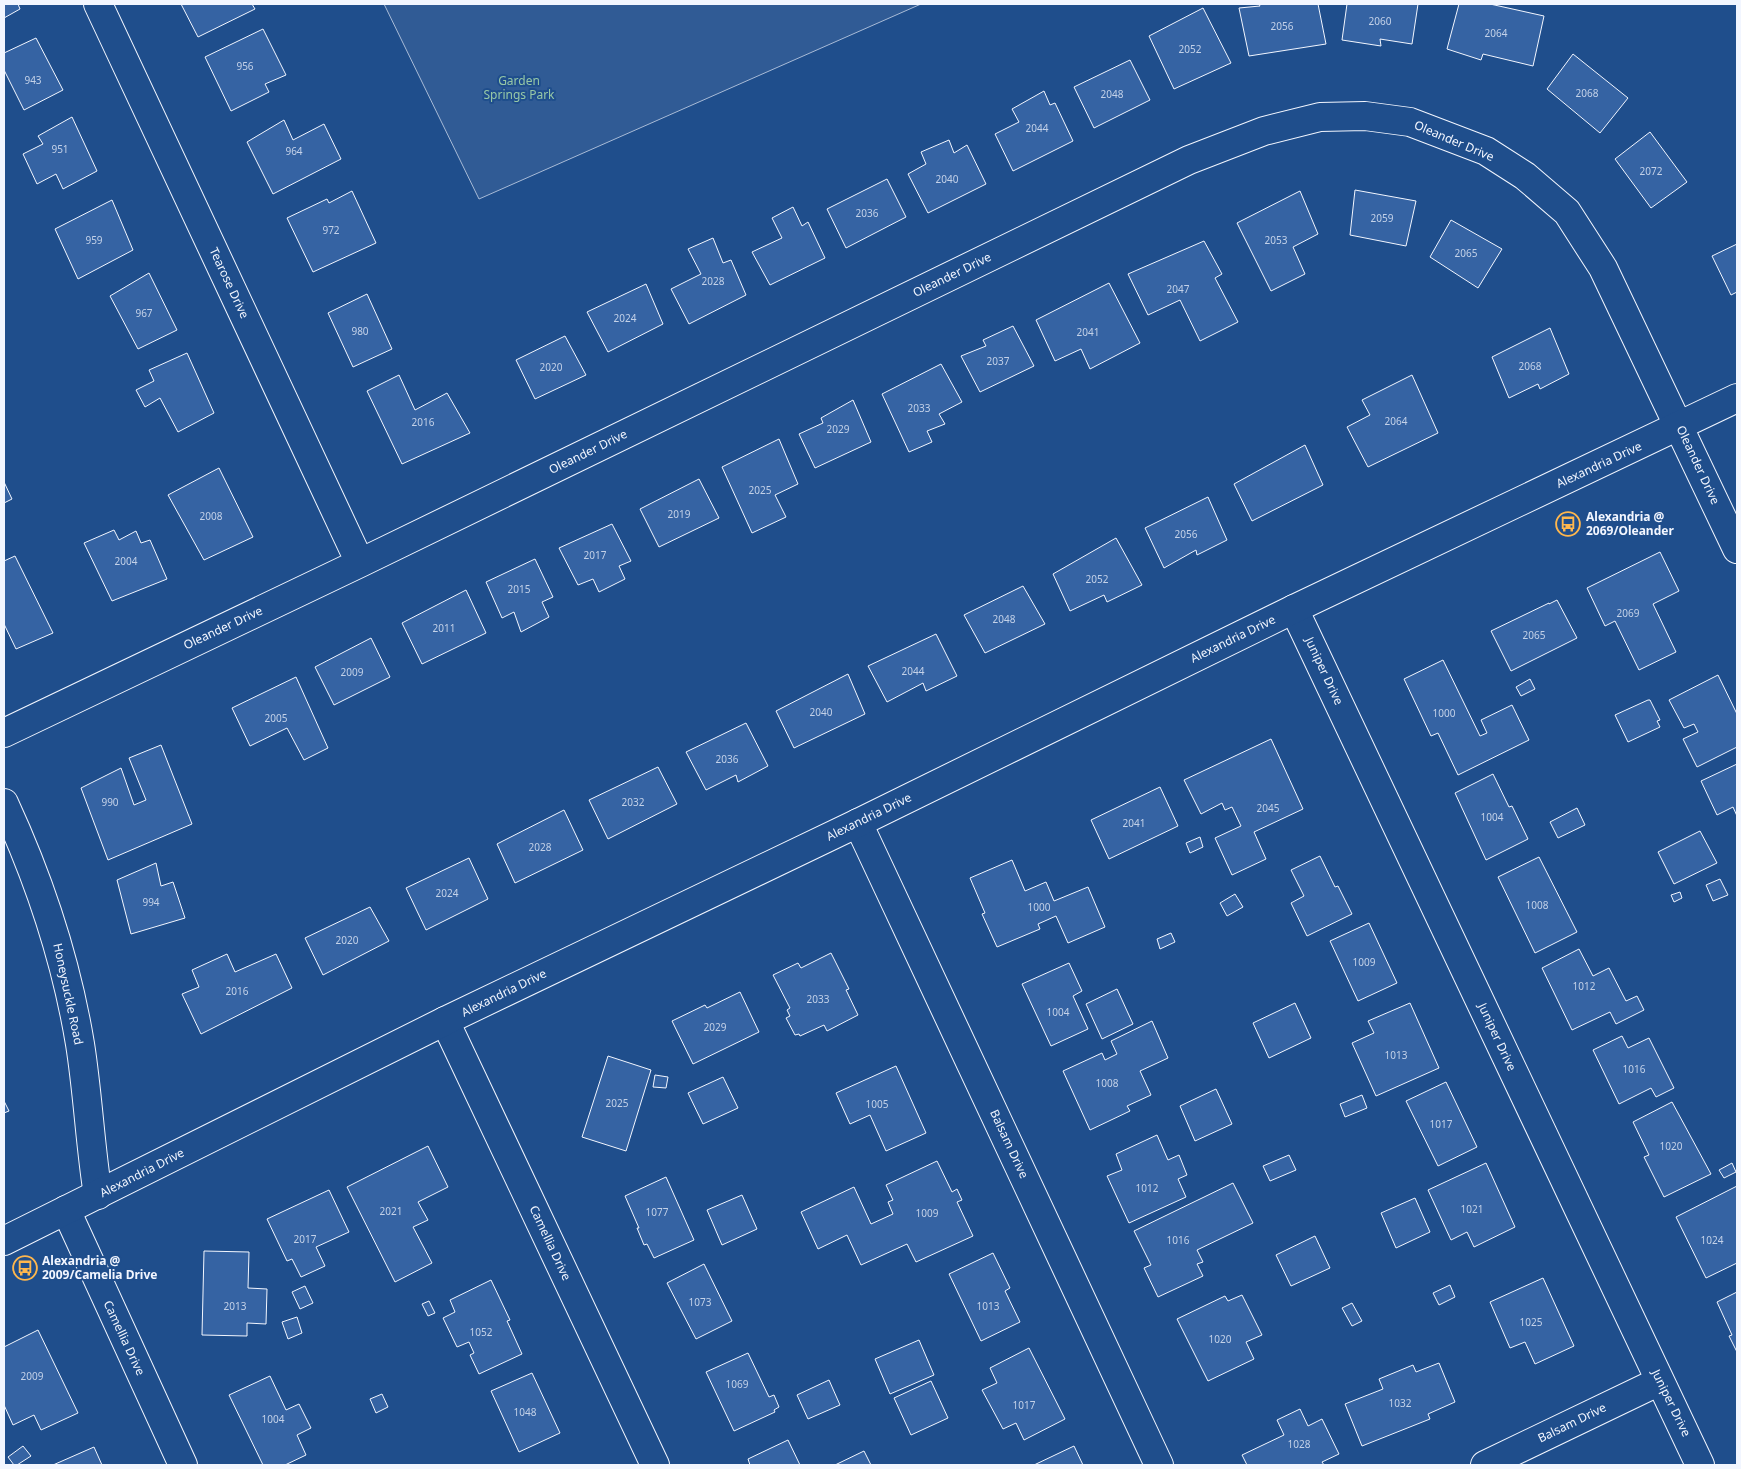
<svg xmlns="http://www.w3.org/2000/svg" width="1741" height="1469" font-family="'Noto Sans',sans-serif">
  <rect width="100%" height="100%" fill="#1f4e8c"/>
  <!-- green -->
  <path fill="#305b95" stroke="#a8bbd7" d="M384,4H921L479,199Z"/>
  <!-- building -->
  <path fill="#3563a3" stroke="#f2f6ff" d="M4,4H18L20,9L4,18Z
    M181,4H252L255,9L198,37Z
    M1259,4H1318L1326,44L1249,56L1239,8L1260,6Z
    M1347,4H1418L1412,44L1380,39L1381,46L1342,40Z
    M1459,4H1490L1544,16L1533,66L1483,54L1481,60L1447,49Z
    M1203,8L1231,63L1174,89L1149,36Z
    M263,29L286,75L265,84L269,92L231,111L205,57Z
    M36,38L63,90L24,110L4,70V53Z
    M1573,54L1628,98L1600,133L1547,89Z
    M1130,60L1150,100L1094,128L1074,87Z
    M1044,91L1050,105L1055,103L1073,141L1013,171L995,134L1019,122L1012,109Z
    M72,117L97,171L63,189L56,174L37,184L23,154L43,144L38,136Z
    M284,120L293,140L324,124L341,159L273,194L247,142Z
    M1650,132L1687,182L1651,208L1615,159Z
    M949,140L954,153L967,145L986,184L928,213L908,174L926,164L921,152Z
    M887,179L906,217L846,248L827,209Z
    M1355,190L1416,201L1406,246L1350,235Z
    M352,191L376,243L313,272L287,218L327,199L329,203Z
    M1300,191L1318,234L1293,247L1305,274L1271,291L1237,223Z
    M112,200L133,250L78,279L55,229Z
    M793,207L802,226L808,222L825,258L770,285L752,252L782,238L772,218Z
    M1451,220L1502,249L1478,288L1430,257Z
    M713,238L723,263L731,260L746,295L689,324L671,289L701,274L688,249Z
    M1204,241L1222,274L1215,278L1238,322L1200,341L1180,300L1148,315L1128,274Z
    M1737,244V292L1731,295L1712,256Z
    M149,273L177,330L138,349L110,296Z
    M1109,283L1140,343L1090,369L1081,349L1055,361L1036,320Z
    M646,284L663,324L608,352L587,312Z
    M367,294L392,349L353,367L328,313Z
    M1013,326L1034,366L980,392L961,356L986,346L983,340Z
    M1550,328L1569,374L1540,389L1538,384L1509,398L1492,357Z
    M565,336L586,375L535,399L516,360Z
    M187,353L214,413L178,432L160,398L145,407L136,390L154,381L149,370Z
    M941,364L962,402L939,414L945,424L927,431L932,442L909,452L882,394Z
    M399,375L415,410L447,393L470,433L402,464L367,391Z
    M1412,375L1438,433L1368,467L1347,427L1370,415L1362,400Z
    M853,400L871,442L815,468L799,434L823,423L821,418Z
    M779,439L798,484L775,495L786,517L752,533L722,467Z
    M1305,445L1323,485L1252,521L1234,484Z
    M219,468L253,537L204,560L168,495Z
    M699,479L719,518L659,547L640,509Z
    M4,482L12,499L4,503Z
    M1208,497L1227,540L1197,555L1196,550L1164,568L1145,528Z
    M612,524L631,561L619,566L625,579L599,592L593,579L578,585L559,548Z
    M114,530L119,540L136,531L141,543L150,540L167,579L112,601L84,543Z
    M1116,538L1142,585L1107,602L1104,595L1070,611L1053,574Z
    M1660,552L1679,591L1653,604L1676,652L1639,670L1615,621L1605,626L1587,588Z
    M15,556L53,633L16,649L4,624V561Z
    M535,559L553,597L542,602L549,617L521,632L514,612L502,618L486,582Z
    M1023,586L1045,624L985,653L964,615Z
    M466,590L486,633L422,664L402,623Z
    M1557,600L1577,638L1511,671L1491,631L1549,603V604Z
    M936,634L957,676L926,691L923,683L887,702L868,666Z
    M371,638L390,677L334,705L315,667Z
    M1443,660L1480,736L1487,733L1481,720L1512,705L1529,740L1458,775L1438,733L1431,736L1404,679Z
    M848,674L865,714L794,748L776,711Z
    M1718,675L1737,714V747L1697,767L1683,739L1698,732L1694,724L1684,728L1669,700Z
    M296,677L328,748L304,760L287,728L250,746L232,708Z
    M1530,679L1535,689L1521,696L1516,687Z
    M1648,700H1650L1660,720L1657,721L1660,727L1628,742L1615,715Z
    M746,723L768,766L738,782L736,775L706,790L686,752Z
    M1271,739L1303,809L1254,832L1266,859L1232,875L1215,838L1241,826L1232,807L1225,810L1222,803L1201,814L1184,780Z
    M161,745L192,824L108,860L81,788L121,768L134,805L146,800L129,758Z
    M1737,764V816L1733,807L1717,815L1701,781Z
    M658,767L677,804L608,839L589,800Z
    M1493,774L1509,807L1512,806L1528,839L1486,860L1455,793Z
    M1160,787L1178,826L1109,859L1091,820Z
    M1577,808L1585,825L1558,838L1550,822Z
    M564,810L583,850L515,883L497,844Z
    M1700,831L1717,863L1674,884L1658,852Z
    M1200,837L1203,847L1190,853L1186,843Z
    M1320,856L1335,887L1338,886L1352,914L1307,936L1291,903L1304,896L1291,870Z
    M1539,857L1577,932L1535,953L1498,877Z
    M469,858L488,899L426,930L406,888Z
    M1012,860L1025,891L1046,882L1054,901L1088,887L1105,927L1068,943L1056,916L1038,924L1040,929L997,947L982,914L985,913L970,878Z
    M156,863L161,886L173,882L185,918L131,934L117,880Z
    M1720,879L1728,895L1713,901L1706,885Z
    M1680,892L1682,898L1674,902L1671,895Z
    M1235,894L1243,907L1227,916L1220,903Z
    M370,907L389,941L323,975L305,938Z
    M1369,923L1397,983L1358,1001L1330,941Z
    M1171,933L1175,942L1160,949L1157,939Z
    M1579,949L1593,976L1609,968L1626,1001L1637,996L1644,1010L1616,1024L1610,1012L1572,1030L1542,968Z
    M831,953L849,989L846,990L858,1015L827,1031L824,1025L800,1036L799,1034L795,1035L786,1018L790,1016L787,1010L790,1008L773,975L798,963L801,968Z
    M227,954L235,972L276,954L292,988L201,1034L182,994L199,987L192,970Z
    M1069,963L1082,991L1073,996L1088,1029L1051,1046L1022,984Z
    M1117,989L1133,1024L1102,1039L1086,1004Z
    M740,992L759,1032L693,1064L672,1021L705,1005L707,1008Z
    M1295,1003L1311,1038L1269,1058L1253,1023Z
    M1410,1003L1439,1068L1376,1096L1352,1043L1374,1033L1368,1021Z
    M1152,1021L1168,1058L1140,1071L1151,1095L1127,1106L1130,1111L1090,1130L1063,1071L1102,1053L1105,1060L1117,1054L1111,1041Z
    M1622,1036L1628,1048L1649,1038L1674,1088L1656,1097L1651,1088L1619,1104L1593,1050Z
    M608,1056L651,1070L626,1151L582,1137Z
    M896,1066L926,1133L886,1151L870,1115L850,1124L836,1093Z
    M655,1075L668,1077L666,1088L653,1087Z
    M723,1077L738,1108L703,1124L688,1093Z
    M1446,1082L1477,1147L1438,1166L1406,1101Z
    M1216,1089L1232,1124L1195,1141L1180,1106Z
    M1362,1095L1367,1108L1345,1117L1340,1104Z
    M4,1101L9,1111L4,1113Z
    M1672,1102L1711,1174L1664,1197L1644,1157L1649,1155L1633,1122Z
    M1157,1135L1168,1160L1179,1155L1187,1175L1178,1179L1186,1197L1129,1223L1107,1176L1122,1170L1116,1154Z
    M428,1146L448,1187L418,1202L428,1220L413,1227L432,1263L395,1282L347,1187Z
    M1289,1155L1296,1170L1270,1181L1263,1166Z
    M937,1161L952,1192L957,1189L962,1200L957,1202L973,1236L916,1262L907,1244L861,1265L847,1235L818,1249L801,1212L854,1187L871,1224L893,1214L888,1202L893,1200L886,1185Z
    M1486,1163L1515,1227L1474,1247L1467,1232L1451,1240L1428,1190Z
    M1732,1163L1736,1172L1724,1178L1719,1170Z
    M666,1177L694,1240L654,1258L647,1244L644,1245L637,1228H639L625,1196Z
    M1233,1183L1253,1223L1197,1250L1203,1262L1197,1264L1203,1276L1158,1297L1144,1268L1151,1265L1134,1231Z
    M1737,1186V1263L1706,1278L1676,1217Z
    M329,1190L349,1232L316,1247L325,1266L301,1277L292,1259L287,1261L267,1219Z
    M742,1195L757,1229L722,1245L707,1210Z
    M1415,1198L1430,1232L1396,1248L1381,1213Z
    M1315,1236L1330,1268L1291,1286L1276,1255Z
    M204,1251L249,1252L248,1288L267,1289L266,1324L247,1323V1336L202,1335Z
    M993,1253L1010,1288L1005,1291L1020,1322L981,1341L949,1274Z
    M704,1264L732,1321L696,1339L667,1283Z
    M1543,1278L1574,1346L1535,1364L1525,1342L1510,1348L1490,1302Z
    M491,1280L510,1320L507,1321L522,1354L479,1374L470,1355L474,1353L469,1342L457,1347L443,1318L455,1312L450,1300Z
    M1450,1285L1455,1297L1439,1305L1433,1293Z
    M305,1286L313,1303L300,1309L292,1292Z
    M1737,1292V1352L1729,1336L1732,1335L1717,1302Z
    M1242,1295L1262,1335L1246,1342L1254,1359L1208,1381L1177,1319L1225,1296L1228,1301Z
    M429,1301L435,1313L428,1316L422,1304Z
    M1352,1303L1362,1321L1352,1326L1342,1308Z
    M297,1317L302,1333L288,1339L282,1322Z
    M38,1330L78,1413L41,1430L34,1415L13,1425L4,1405V1347Z
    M919,1340L934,1375L890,1394L875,1359Z
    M1029,1348L1065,1419L1024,1440L1016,1423L1003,1429L982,1390L997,1383L990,1368Z
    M748,1353L769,1397L774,1395L779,1407L774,1410L775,1412L734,1431L706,1372Z
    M1439,1363L1455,1402L1428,1414L1430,1419L1362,1446L1345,1404L1383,1389L1379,1379L1413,1365L1416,1372Z
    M532,1373L560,1433L519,1452L491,1391Z
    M270,1376L286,1410L299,1404L311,1428L297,1435L306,1455L285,1465H263L229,1395Z
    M829,1380L840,1405L808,1419L797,1395Z
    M931,1381L948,1418L911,1435L894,1398Z
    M382,1394L388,1407L376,1413L370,1399Z
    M1300,1409L1308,1426L1322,1419L1339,1454L1322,1462L1324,1465H1247L1242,1455L1284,1435L1277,1420Z
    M788,1440L800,1465H750L748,1459Z
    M23,1446L31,1456L17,1465H14L8,1457Z
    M1074,1446L1083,1465H1034Z
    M94,1447L102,1465H53Z
    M864,1451L871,1465H835Z"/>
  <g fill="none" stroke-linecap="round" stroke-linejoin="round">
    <!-- street casing -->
    <g stroke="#f2f6ff" stroke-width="30">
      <path id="street" d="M98,4L360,563
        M1294,609L1700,1465
        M4,733L360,563L1189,160L1264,131L1320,117L1365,116L1410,122L1486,151L1525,176L1567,212L1603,268L1737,549
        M4,803C40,881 66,959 80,1044C88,1094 90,1145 98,1195
        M858,823L1159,1465
        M445,1021L655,1465
        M66,1210L183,1465
        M1485,1465L1660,1381"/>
    </g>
    <!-- secondary casing -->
    <g stroke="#f2f6ff" stroke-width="30">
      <path id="secondary" d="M4,1241L445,1021L858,823L1294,609L1737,398"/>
    </g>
    <!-- street -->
    <use href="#street" stroke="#1f4e8c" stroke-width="28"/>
    <!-- secondary -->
    <use href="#secondary" stroke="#1f4e8c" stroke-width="28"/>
  </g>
  <!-- icons -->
  <defs>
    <g id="bus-ring" transform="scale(1.25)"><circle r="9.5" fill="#1f4e8c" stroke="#ffb74d" stroke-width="1.5"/><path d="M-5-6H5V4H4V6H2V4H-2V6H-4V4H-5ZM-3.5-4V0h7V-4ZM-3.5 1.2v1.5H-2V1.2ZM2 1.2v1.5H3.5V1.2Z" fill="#ffb74d"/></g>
  </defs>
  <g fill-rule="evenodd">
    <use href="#bus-ring" x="1568" y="524"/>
    <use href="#bus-ring" x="25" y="1268"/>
  </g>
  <g text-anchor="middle" stroke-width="4" stroke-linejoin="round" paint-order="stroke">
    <!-- number labels -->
    <g font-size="10" fill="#c3d1e8">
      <text x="1380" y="25">2060</text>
      <text x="1282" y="30">2056</text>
      <text x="1496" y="37">2064</text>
      <text x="1190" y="53">2052</text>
      <text x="245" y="70">956</text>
      <text x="33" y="84">943</text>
      <text x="1587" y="97">2068</text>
      <text x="1112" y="98">2048</text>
      <text x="1037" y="132">2044</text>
      <text x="60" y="153">951</text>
      <text x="294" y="155">964</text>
      <text x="1651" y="175">2072</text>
      <text x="947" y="183">2040</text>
      <text x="867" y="217">2036</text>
      <text x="1382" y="222">2059</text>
      <text x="331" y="234">972</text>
      <text x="94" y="244">959</text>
      <text x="1276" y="244">2053</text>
      <text x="1466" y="257">2065</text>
      <text x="713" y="285">2028</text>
      <text x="1178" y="293">2047</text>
      <text x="144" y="317">967</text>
      <text x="625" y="322">2024</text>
      <text x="360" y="335">980</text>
      <text x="1088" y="336">2041</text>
      <text x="998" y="365">2037</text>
      <text x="1530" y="370">2068</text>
      <text x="551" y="371">2020</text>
      <text x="919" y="412">2033</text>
      <text x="1396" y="425">2064</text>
      <text x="423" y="426">2016</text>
      <text x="838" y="433">2029</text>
      <text x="760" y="494">2025</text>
      <text x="679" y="518">2019</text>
      <text x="211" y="520">2008</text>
      <text x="1186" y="538">2056</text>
      <text x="595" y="559">2017</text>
      <text x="126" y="565">2004</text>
      <text x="1097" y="583">2052</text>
      <text x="519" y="593">2015</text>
      <text x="1628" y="617">2069</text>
      <text x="1004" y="623">2048</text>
      <text x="444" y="632">2011</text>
      <text x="1534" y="639">2065</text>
      <text x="913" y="675">2044</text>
      <text x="352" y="676">2009</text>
      <text x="821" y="716">2040</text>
      <text x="1444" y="717">1000</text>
      <text x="276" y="722">2005</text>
      <text x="727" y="763">2036</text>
      <text x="110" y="806">990</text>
      <text x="633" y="806">2032</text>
      <text x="1268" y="812">2045</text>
      <text x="1492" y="821">1004</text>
      <text x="1134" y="827">2041</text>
      <text x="540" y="851">2028</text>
      <text x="447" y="897">2024</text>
      <text x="151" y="906">994</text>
      <text x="1537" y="909">1008</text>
      <text x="1039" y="911">1000</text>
      <text x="347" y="944">2020</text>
      <text x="1364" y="966">1009</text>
      <text x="1584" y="990">1012</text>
      <text x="237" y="995">2016</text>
      <text x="818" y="1003">2033</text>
      <text x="1058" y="1016">1004</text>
      <text x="715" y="1031">2029</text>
      <text x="1396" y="1059">1013</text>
      <text x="1634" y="1073">1016</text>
      <text x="1107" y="1087">1008</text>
      <text x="617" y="1107">2025</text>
      <text x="877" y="1108">1005</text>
      <text x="1441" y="1128">1017</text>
      <text x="1671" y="1150">1020</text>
      <text x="1147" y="1192">1012</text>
      <text x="1472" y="1213">1021</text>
      <text x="391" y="1215">2021</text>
      <text x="657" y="1216">1077</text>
      <text x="927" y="1217">1009</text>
      <text x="305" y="1243">2017</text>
      <text x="1178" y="1244">1016</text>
      <text x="1712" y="1244">1024</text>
      <text x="700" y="1306">1073</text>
      <text x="235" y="1310">2013</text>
      <text x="988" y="1310">1013</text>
      <text x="1531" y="1326">1025</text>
      <text x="481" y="1336">1052</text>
      <text x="1220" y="1343">1020</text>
      <text x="32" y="1380">2009</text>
      <text x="737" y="1388">1069</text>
      <text x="1400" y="1407">1032</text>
      <text x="1024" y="1409">1017</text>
      <text x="525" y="1416">1048</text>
      <text x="273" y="1423">1004</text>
      <text x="1299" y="1448">1028</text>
    </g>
    <!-- park labels -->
    <g font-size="12" fill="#97c8a6" stroke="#1f4e8c">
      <text x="519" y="85">Garden<tspan x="519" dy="14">Springs Park</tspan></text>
    </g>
    <!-- street labels -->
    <g font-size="12" fill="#f2f6ff" stroke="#1f4e8c">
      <text transform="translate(1454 141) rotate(23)" y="4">Oleander Drive</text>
      <text transform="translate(952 275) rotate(-26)" y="4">Oleander Drive</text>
      <text transform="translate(229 283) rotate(65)" y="4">Tearose Drive</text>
      <text transform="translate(588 452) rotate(-26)" y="4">Oleander Drive</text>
      <text transform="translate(1599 465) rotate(-25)" y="4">Alexandria Drive</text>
      <text transform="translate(1698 465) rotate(65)" y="4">Oleander Drive</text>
      <text transform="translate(223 628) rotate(-25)" y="4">Oleander Drive</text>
      <text transform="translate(1233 639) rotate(-26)" y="4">Alexandria Drive</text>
      <text transform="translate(1324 671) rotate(65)" y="4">Juniper Drive</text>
      <text transform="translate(869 817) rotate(-26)" y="4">Alexandria Drive</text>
      <text transform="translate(504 993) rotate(-26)" y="4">Alexandria Drive</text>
      <text transform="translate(68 994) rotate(78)" y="4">Honeysuckle Road</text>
      <text transform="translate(1497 1037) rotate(65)" y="4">Juniper Drive</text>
      <text transform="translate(1009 1144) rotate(65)" y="4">Balsam Drive</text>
      <text transform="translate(142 1173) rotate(-27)" y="4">Alexandria Drive</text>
      <text transform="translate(550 1243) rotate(65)" y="4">Camellia Drive</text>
      <text transform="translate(124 1338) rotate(65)" y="4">Camellia Drive</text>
      <text transform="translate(1671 1403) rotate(64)" y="4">Juniper Drive</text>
      <text transform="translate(1572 1423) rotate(-26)" y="4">Balsam Drive</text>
    </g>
    <!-- poi labels -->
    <g font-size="12" font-weight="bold" fill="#f2f6ff" stroke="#1f4e8c" text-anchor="start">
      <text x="1586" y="521">Alexandria @<tspan x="1586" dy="14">2069/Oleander</tspan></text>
      <text x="42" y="1265">Alexandria @<tspan x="42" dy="14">2009/Camelia Drive</tspan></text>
    </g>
  </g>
  <!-- border -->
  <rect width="1741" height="1469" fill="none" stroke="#f2f6ff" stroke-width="10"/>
</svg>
